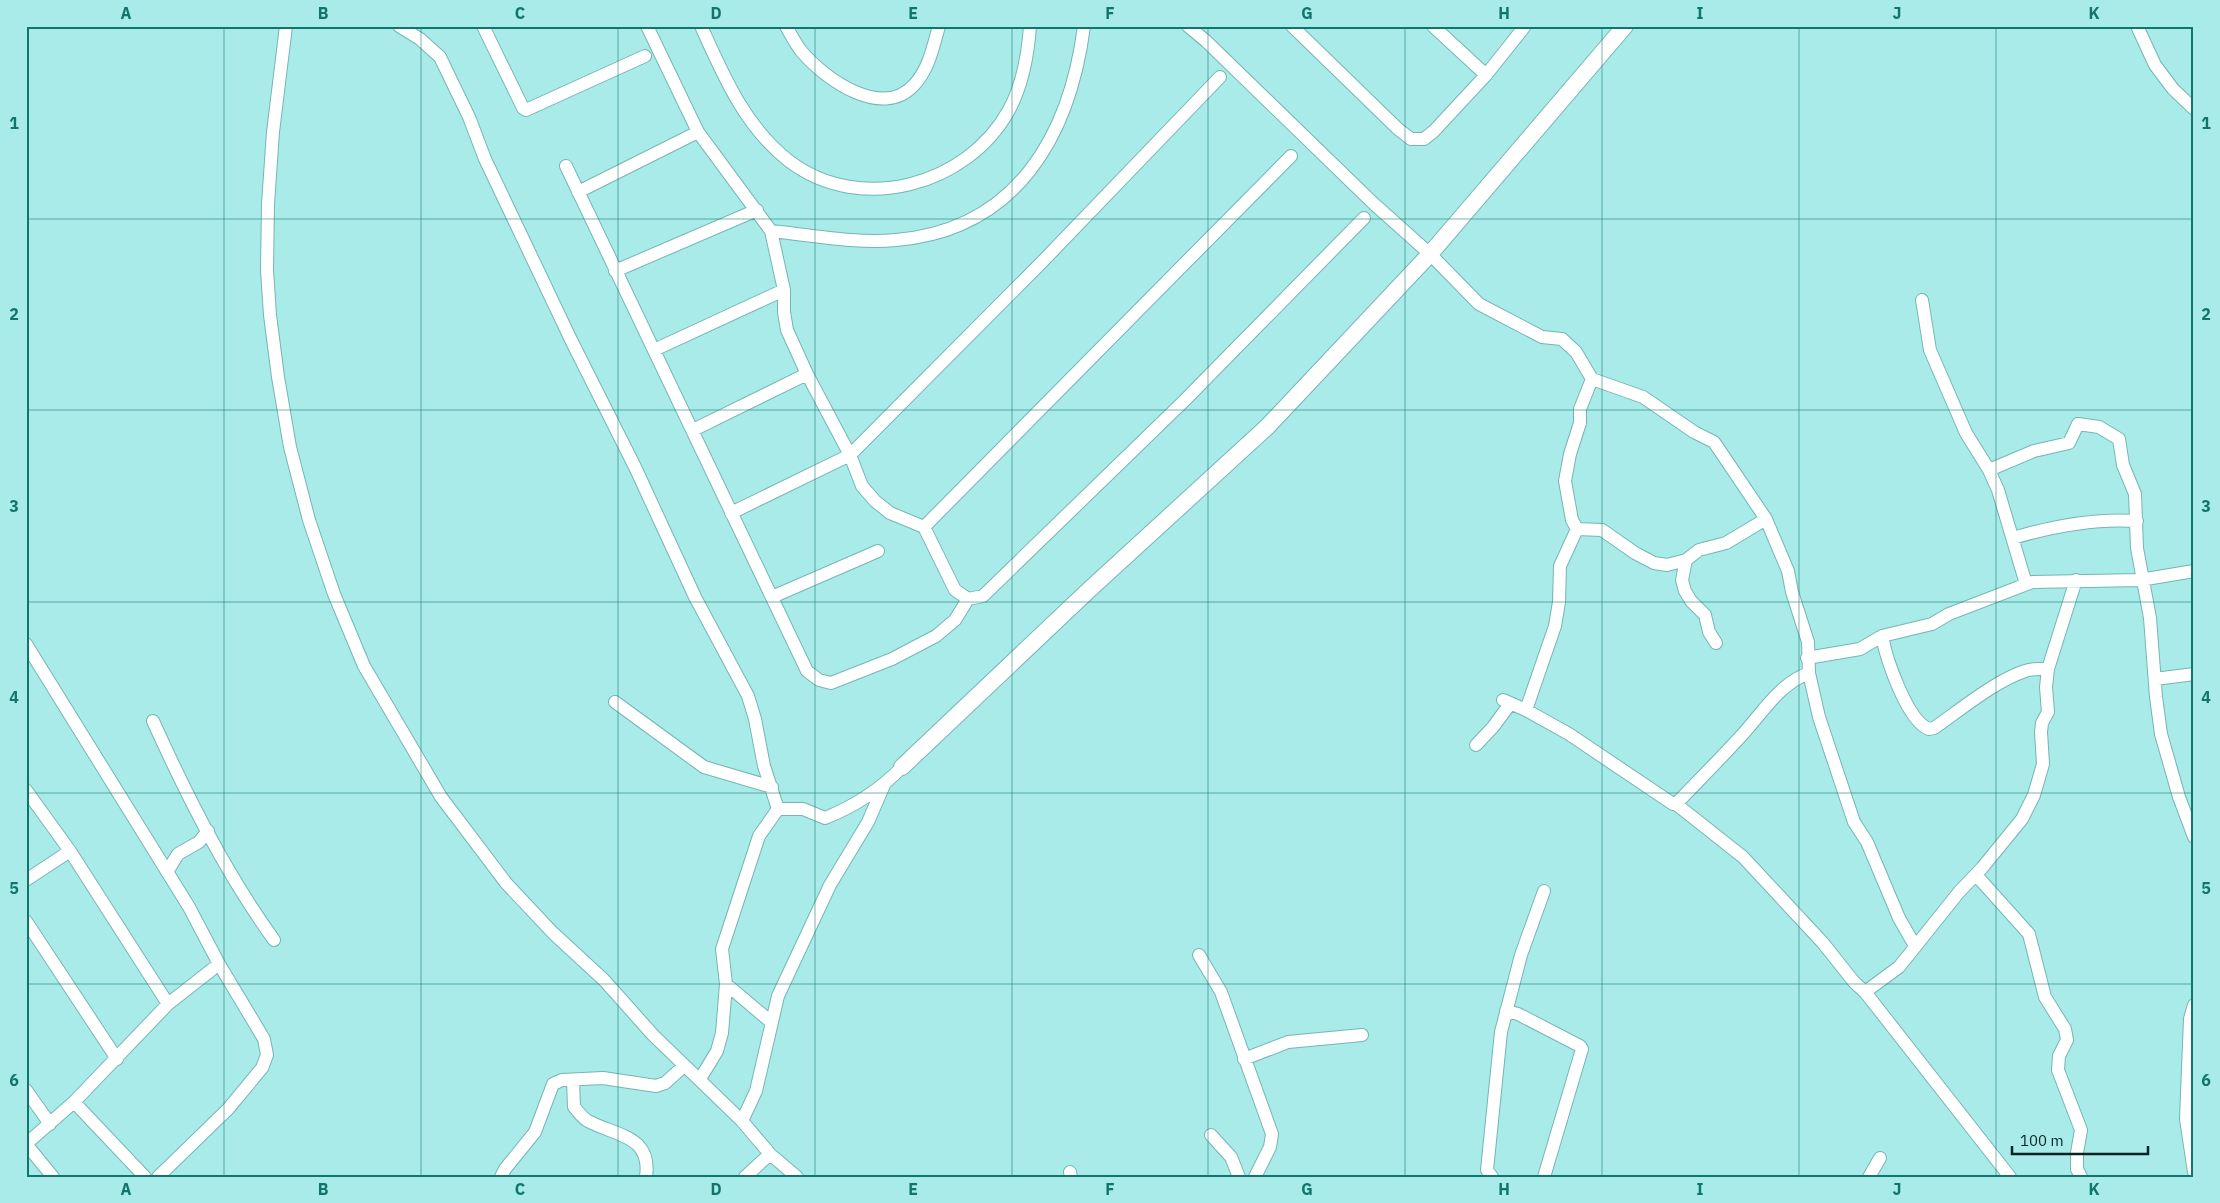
<svg xmlns="http://www.w3.org/2000/svg" width="2220" height="1203" font-family="'IBM Plex Sans',sans-serif">
  <rect width="100%" height="100%" fill="#a8ebe8"/>
  <g fill="none" stroke-linecap="round" stroke-linejoin="round">
    <!-- minor casing -->
    <g stroke="#75b6b4" stroke-width="14">
      <path id="minor" d="M286,26L273,132L268,204L267,270L270,315L278,377L290,447L309,520L334,594L364,666L441,797L506,883L553,933L604,980L653,1035L742,1121L770,1154L797,1177
        M399,26L420,39L440,57L469,117L485,159L572,342L635,467L695,597L748,696L755,719L764,766L778,809
        M483,26L523,108L526,110L645,56
        M647,26L698,132L771,231L784,290V312L787,330L807,374L850,455L862,486L875,501L890,513L924,527L955,590L968,599
        M701,26C723,75 745,127 789,161C860,215 967,186 1009,110C1023,84 1028,55 1030,26
        M786,26C791,35 796,45 802,52C825,79 882,120 914,85C929,69 933,47 939,26
        M1188,26L1206,41L1373,203L1430,254L1479,304L1542,337L1562,339L1576,352L1592,379L1580,409V423L1570,454L1565,481L1572,520L1577,529L1560,566L1559,602L1555,626L1526,710
        M1292,26L1398,129L1411,139H1424L1434,131L1486,75L1525,26
        M1433,26L1486,75
        M2137,26L2155,65L2173,89L2194,109
        M566,166L807,671L819,680L831,683L892,659L936,636L955,620L968,599L983,596L1185,400L1364,218
        M578,192L698,132
        M771,231C812,235 855,244 896,240C1017,230 1070,135 1084,26
        M615,271L757,210
        M1922,300L1930,350L1966,433L1989,470L1998,490L2026,584
        M654,350L784,290
        M1592,379L1643,397L1694,432L1714,442L1766,519L1788,571L1792,592L1808,642L1809,673L1819,717L1854,822L1867,842L1899,918L1915,946
        M693,430L807,374
        M1989,470L2034,451L2069,443L2078,424L2099,427L2119,439L2123,465L2135,494L2137,548L2150,618L2156,697L2161,734L2179,797L2194,837
        M731,513L850,455L1042,262L1220,77
        M924,527L1291,156
        M1577,529L1602,530L1635,553L1654,563L1667,565L1686,560
        M2013,538C2053,526 2095,518 2137,521
        M772,597L878,551
        M1882,636C1886,658 1907,721 1929,729L1934,728C1960,710 1995,681 2025,671C2033,668 2041,669 2048,669
        M1716,643L1709,632L1705,615L1691,601L1685,591L1682,580L1686,560L1699,550L1726,543L1766,519
        M26,644L189,907L219,964L264,1039L267,1055L262,1068L228,1109L158,1177
        M1807,658L1860,649L1882,636L1932,624L1949,614L2032,582L2140,580L2194,571
        M2155,679L2194,674
        M1503,700L1526,710L1569,734L1673,804H1676L1743,857L1823,943L1854,982L1865,992L2010,1177
        M615,702L704,767L772,787
        M153,721C187,796 225,872 274,940
        M1476,745L1493,727L1510,704
        M26,790L70,851L168,1004
        M1676,804C1698,781 1721,758 1742,735C1763,712 1779,684 1809,673
        M167,872L178,854L199,842L208,831
        M1976,875L2029,934L2045,997L2065,1029L2067,1040L2059,1056L2058,1070L2081,1130L2077,1153V1169L2081,1177
        M26,880L70,851
        M26,921L117,1059
        M1199,955L1221,992L1272,1134L1270,1147L1255,1177
        M726,984L771,1022
        M1865,992L1899,967L1959,892L1982,868L2022,819L2034,795L2043,764L2041,732L2042,723L2048,712L2046,687L2048,669L2076,580
        M2194,1005L2190,1019L2186,1119L2194,1172
        M1506,1011L1518,1014L1580,1046L1582,1049L1544,1177
        M1244,1059L1288,1042L1362,1035
        M700,1079L717,1051L722,1033L726,984L722,949L759,836L778,809H803L825,818C855,806 880,790 902,767
        M573,1080L574,1107C579,1112 581,1117 588,1121C616,1136 652,1135 646,1177
        M26,1090L50,1124
        M74,1102L145,1177
        M742,1121L756,1091L778,996L830,885L868,822L884,785
        M1211,1135L1231,1157L1239,1177
        M1070,1172L1071,1177
        M53,1177L26,1144L74,1102L168,1004L219,964
        M501,1177L505,1169L535,1132L553,1084L562,1080L603,1078L656,1086L665,1083L684,1066
        M745,1177L770,1154
        M1492,1177L1487,1170L1501,1032L1521,955L1544,891
        M1869,1177L1880,1158"/>
    </g>
    <!-- major casing -->
    <g stroke="#75b6b4" stroke-width="18">
      <path id="major" d="M902,767L1090,589L1267,427L1430,254L1625,26"/>
    </g>
    <!-- minor -->
    <use href="#minor" stroke="#fff" stroke-width="12"/>
    <!-- major -->
    <use href="#major" stroke="#fff" stroke-width="16"/>
  </g>
  <!-- grid -->
  <path fill="none" stroke="#0f766e" stroke-width="1" stroke-opacity="0.55" d="M224,26V1177M421,26V1177M618,26V1177M815,26V1177M1012,26V1177M1208,26V1177M1405,26V1177M1602,26V1177M1799,26V1177M1996,26V1177M26,219H2194M26,410H2194M26,602H2194M26,793H2194M26,984H2194"/>
  <!-- border -->
  <rect width="2220" height="1203" fill="none" stroke="#a8ebe8" stroke-width="55"/>
  <!-- scale -->
  <path d="M2012 1146v8h136v-8" fill="none" stroke="#072323" stroke-width="2.5"/>
  <text x="2020" y="1146" font-size="15" fill="#072323" stroke="#a8ebe8" stroke-width="4" paint-order="stroke">100 m</text>
  <rect x="28" y="28" width="2164" height="1148" fill="none" stroke="#0f766e" stroke-width="2"/>
  <g font-size="16" text-anchor="middle" font-weight="bold" fill="#0f766e">
    <text x="126" y="19">A</text>
    <text x="323" y="19">B</text>
    <text x="520" y="19">C</text>
    <text x="716" y="19">D</text>
    <text x="913" y="19">E</text>
    <text x="1110" y="19">F</text>
    <text x="1307" y="19">G</text>
    <text x="1504" y="19">H</text>
    <text x="1700" y="19">I</text>
    <text x="1897" y="19">J</text>
    <text x="2094" y="19">K</text>
    <text x="14" y="129">1</text>
    <text x="2206" y="129">1</text>
    <text x="14" y="320">2</text>
    <text x="2206" y="320">2</text>
    <text x="14" y="512">3</text>
    <text x="2206" y="512">3</text>
    <text x="14" y="703">4</text>
    <text x="2206" y="703">4</text>
    <text x="14" y="894">5</text>
    <text x="2206" y="894">5</text>
    <text x="14" y="1086">6</text>
    <text x="2206" y="1086">6</text>
    <text x="126" y="1195">A</text>
    <text x="323" y="1195">B</text>
    <text x="520" y="1195">C</text>
    <text x="716" y="1195">D</text>
    <text x="913" y="1195">E</text>
    <text x="1110" y="1195">F</text>
    <text x="1307" y="1195">G</text>
    <text x="1504" y="1195">H</text>
    <text x="1700" y="1195">I</text>
    <text x="1897" y="1195">J</text>
    <text x="2094" y="1195">K</text>
  </g>
</svg>
